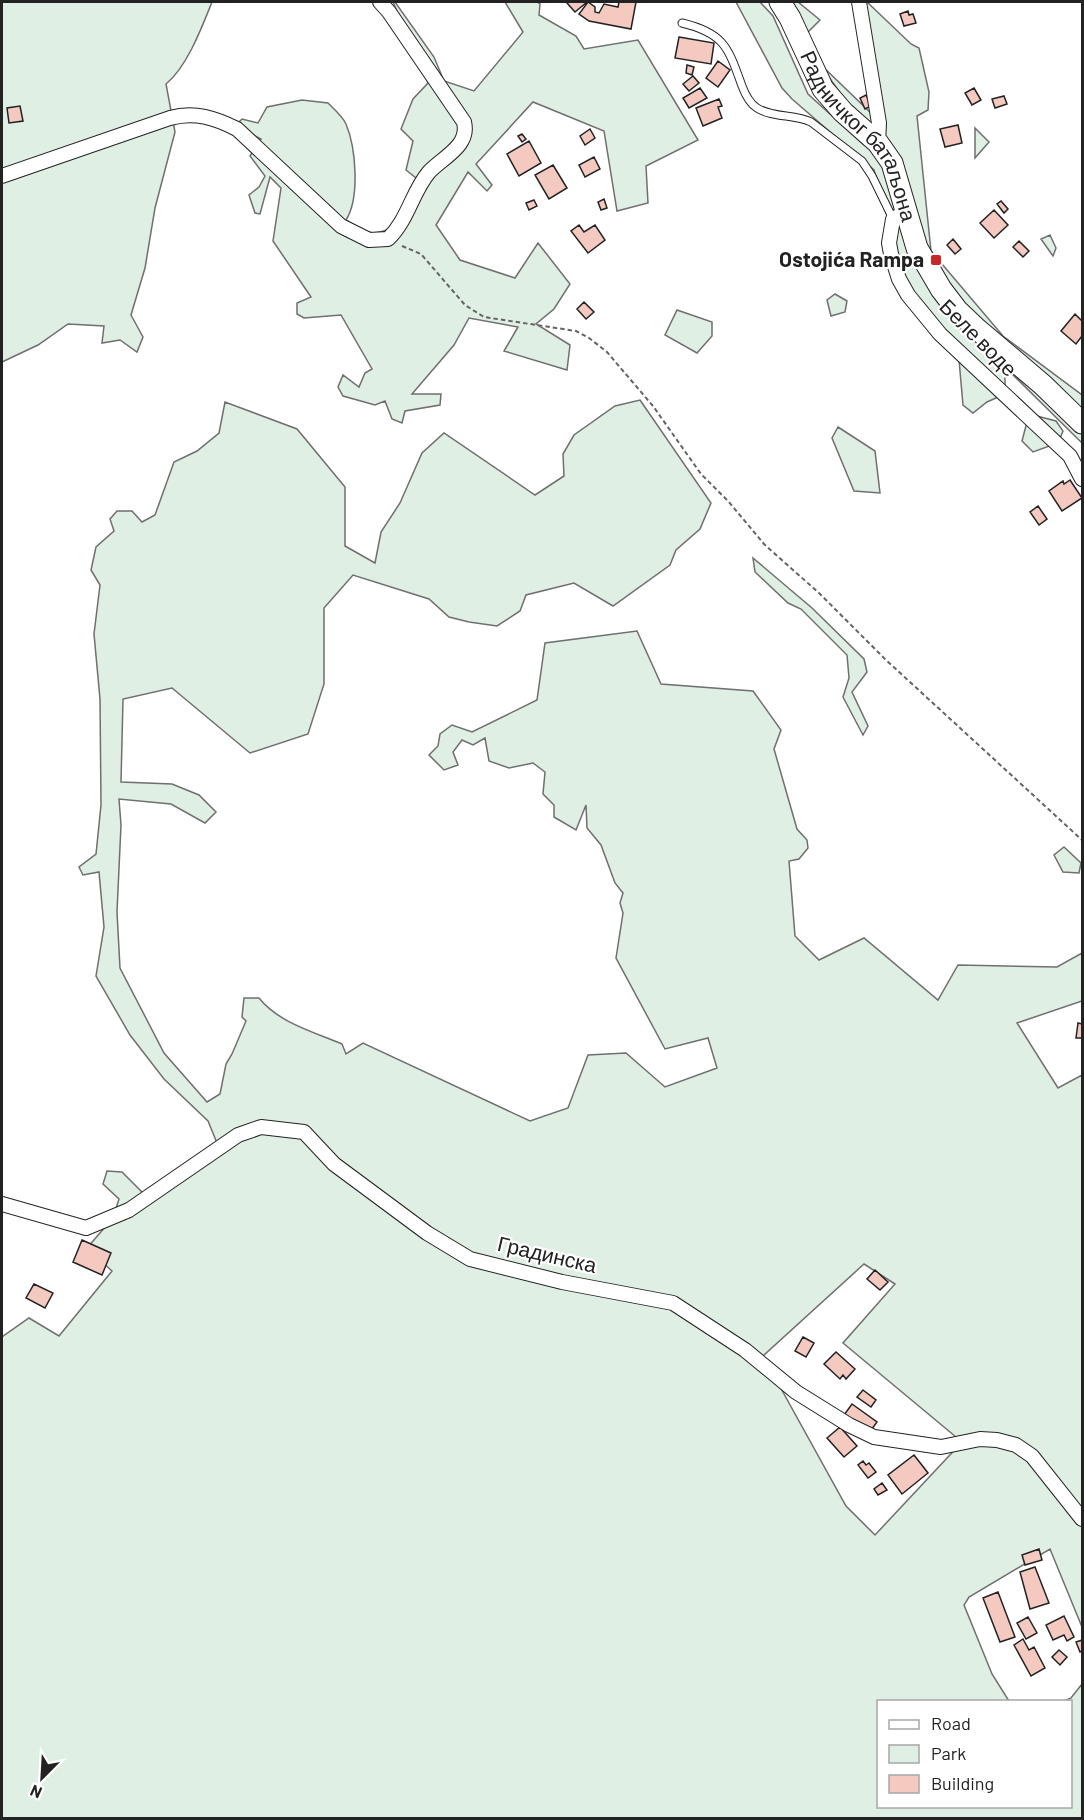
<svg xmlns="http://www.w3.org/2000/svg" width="1084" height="1820" font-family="Barlow,sans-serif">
  <rect width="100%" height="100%" fill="#fff"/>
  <!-- green -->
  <path fill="#e0efe3" stroke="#6f6f6f" stroke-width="1.5" fill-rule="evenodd" d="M2,2H212C202,27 187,67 166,84L175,132L155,208L145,268L131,315L143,337L137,352L120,340L102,343L104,326L68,324L38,345L2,362Z
    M393,2H395L434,57L444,81L474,91L523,32L505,2H537L540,4L539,15L576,36L584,49L638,40L698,140L646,166L648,203L617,211L604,131L533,102L476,164L492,185L487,191L468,172L436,225L460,260L515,278L538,243L570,284L554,309L536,324L570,345L567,370L504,351L518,327L469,318L454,345L412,394H441L440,405L405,411L402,423L392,419L385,401L375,405L343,396L338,387L343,375L359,387L365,373L372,369L341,315L304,318L297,314V303L311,297L273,241L281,188L270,177L260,214L255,213L249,195L259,187L265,176L250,156L261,139L244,130L237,124L242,119L258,123L267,107L302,100L328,103C334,109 343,117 346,124C356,148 360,198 346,220C368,233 372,238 396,226L416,178L406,170L413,141L401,129L413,99L428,83Z
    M736,2H760L773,16L808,94L864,145L849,105L818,62L873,115L863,2H867L911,44L919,48L929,92L928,110L917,116L931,251L1003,336L1082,395V443L1005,367V394L987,402L973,413L963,405L959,360L892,274L888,219L874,170L792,99L782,88Z
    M789,2H798L820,20L807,33Z
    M975,128L989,142L975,158Z
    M1050,235L1056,248L1053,256L1041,239Z
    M835,294L847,301L845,312L831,316L827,300Z
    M677,310L712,322V336L697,353L665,335Z
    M640,400L711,503L700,529L676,550L670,565L613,606L574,583L526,595L520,611L497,626L469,622L449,617L429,599L353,575L324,608V684L308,734L250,753L172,688L123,699L121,782L172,784L199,795L216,812L205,823L171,804L119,799L121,825L117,912L120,968L164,1053L207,1102L220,1094L226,1064L232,1054L246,1021L242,1017L244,998H259C279,1023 314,1032 342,1044L346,1054L363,1043L530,1121L568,1108L588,1055L626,1053L665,1087L717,1068L708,1038L665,1049L616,958L623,913L620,903L623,893L615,883L601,845L587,828L586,805L576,830L554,817V805L543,794L545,772L533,763L509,768L489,761L485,738L473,745L462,740L453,752L458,765L444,770L429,755L438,746L440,734L452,725L472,732L537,700L545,643L637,631L661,684L753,691L781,730L774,749L797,829L807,840L808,848L799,859L789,861L795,936L819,960L864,938L938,1000L958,965L1057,967L1082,953V1001L1017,1023L1058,1088L1082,1075V1627L1050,1549L969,1597L964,1605L992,1674L1009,1701L878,1702V1806H1070V1702L1064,1701L1071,1698L1082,1684V1818H2V1337L29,1318L59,1336L112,1271L87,1248L113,1218L119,1199L103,1184L107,1171L122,1172L147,1197L217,1143L208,1121L164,1079L130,1035L96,976L104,927L99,872L83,875L79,867L96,854L101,805L100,699L94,634L100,585L91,570L96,547L114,531L110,519L117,511H132L142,522L155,515L174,462L197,451L219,433L225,402L297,429L345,487V546L375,563L381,532L400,503L422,453L444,433L535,495L564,476L563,454L574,435L615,406ZM864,1264L895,1284L843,1343L962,1442L875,1535L846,1506L763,1356Z
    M1029,414L1056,421L1063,431L1058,443L1033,452L1022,441Z
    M838,427L875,451L880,493L854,491L832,438Z
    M753,558L812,608L864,659L867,672L852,692L868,726L863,735L843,697L849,678L847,655L801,609L788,603L755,572Z
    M1064,847L1081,863L1079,873L1063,872L1054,855Z"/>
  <!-- building -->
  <path fill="#f3c9c0" stroke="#222" stroke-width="1.5" d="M570,2H587L575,12L567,3Z
    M588,2L595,7V12L599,13L604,4L618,7L619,2H636L631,29L589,21L579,14Z
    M908,11L909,15L913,14L916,23L904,26L900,14Z
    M679,37L714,43L711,64L675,58Z
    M718,61L730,70L718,87L706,78Z
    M687,65L694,67L692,75L686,73Z
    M693,76L699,83L689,91L683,84Z
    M700,88L707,98L689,108L683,98Z
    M974,88L981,100L972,105L965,93Z
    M866,95L871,106L865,109L860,98Z
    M1004,96L1007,104L995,108L992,99Z
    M719,99L722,106L718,107L722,118L703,126L696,108Z
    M20,106L23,121L9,123L7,108Z
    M958,125L962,143L945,147L940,129Z
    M590,129L595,138L585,145L580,136Z
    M522,134L526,139L522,142L518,136Z
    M529,141L541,163L519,176L507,154Z
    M594,157L600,169L585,177L579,165Z
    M553,165L567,188L549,199L535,175Z
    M604,199L607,208L601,210L598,202Z
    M534,200L537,206L529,210L526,203Z
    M1001,201L1008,209L1004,213L997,204Z
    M994,210L1008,225L994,238L980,223Z
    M579,225L584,232L595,225L605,240L588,253L571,231Z
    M953,239L961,249L955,254L947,245Z
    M1019,241L1029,251L1023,257L1013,247Z
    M584,302L594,312L586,319L577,309Z
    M1075,314L1082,321V336L1076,344L1061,331Z
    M1070,480L1082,498L1062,511L1049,491L1063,481L1064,484Z
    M1038,506L1047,519L1039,525L1030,512Z
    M1078,1023L1082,1024V1038H1076Z
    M82,1240L111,1253L102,1275L73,1262Z
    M875,1270L888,1282L880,1290L867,1279Z
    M34,1284L53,1293L45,1308L26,1298Z
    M803,1337L814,1343L806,1357L795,1351Z
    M836,1352L855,1369L846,1379L843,1375L840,1379L824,1364Z
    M863,1390L876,1400L871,1407L857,1397Z
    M852,1404L877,1422L869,1433L844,1415Z
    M840,1427L857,1446L844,1457L827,1438Z
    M914,1455L928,1473L902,1494L888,1475Z
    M863,1461L866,1465L869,1463L876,1472L868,1478L858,1465Z
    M882,1483L887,1490L878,1495L874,1489Z
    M1039,1549L1042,1560L1025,1565L1022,1555Z
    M1035,1567L1049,1603L1030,1609L1020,1572Z
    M998,1592L1015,1637L1000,1642L983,1598Z
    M1064,1616L1074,1637L1067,1641L1064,1635L1053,1640L1046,1625Z
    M1028,1617L1037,1633L1026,1639L1017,1623Z
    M1023,1639L1029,1650L1034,1647L1045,1668L1031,1676L1014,1645Z
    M1082,1640V1651L1080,1652L1076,1642Z
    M1059,1650L1067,1657L1060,1665L1052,1657Z"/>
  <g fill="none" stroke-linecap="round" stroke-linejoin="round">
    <!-- service casing -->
    <g stroke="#222" stroke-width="9">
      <path id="service" d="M682,23C724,33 728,47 742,86C745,94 749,103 757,108C773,118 795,114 811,122L862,161L872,176L893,219"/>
    </g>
    <!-- minor casing -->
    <g stroke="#222" stroke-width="16">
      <path id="minor" d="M859,2L879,123L878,143
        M2,176L170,118C195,111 215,118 237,129L341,226L369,240L388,239C408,220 412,192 429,172C443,157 470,146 464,122L389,12L380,2
        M907,211L893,219L889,243L891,254L899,279L908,295L940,334L1070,456L1082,479
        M2,1204L86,1228L129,1210L238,1135L261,1127L304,1132L334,1164L427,1233L470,1259L562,1282L673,1303L745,1350L796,1392L849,1425L874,1437L941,1447L980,1439L997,1440L1016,1445L1032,1456L1082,1519"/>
    </g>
    <!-- primary casing -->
    <g stroke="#222" stroke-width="23">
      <g id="primary">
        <path id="s1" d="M780,2L790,18L823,89L843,112L878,143L892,163L917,248L941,289L957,310L977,329L1043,385L1082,423"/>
      </g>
    </g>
    <!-- path -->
    <path stroke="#646464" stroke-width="2" stroke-dasharray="4.5 3" stroke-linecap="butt" d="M402,246L421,254L465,305L484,317L576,331L589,338L607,352L653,406L701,474L728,501L764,544L820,594L886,660L1082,840"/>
    <!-- service -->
    <use href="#service" stroke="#fff" stroke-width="7"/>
    <!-- minor -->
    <use href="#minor" stroke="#fff" stroke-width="14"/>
    <!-- primary -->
    <use href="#primary" stroke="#fff" stroke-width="21"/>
  </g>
  <!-- markers -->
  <rect fill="#c62828" stroke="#fff" stroke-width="2" x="930" y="254" width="12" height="12" rx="3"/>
  <g text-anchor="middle" stroke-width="4.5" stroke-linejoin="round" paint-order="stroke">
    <!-- street labels -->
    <g font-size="21" fill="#222" stroke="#fff">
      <text dy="7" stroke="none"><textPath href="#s1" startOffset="158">Радничког батаљона</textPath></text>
      <text transform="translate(978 338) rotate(45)" y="7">Беле воде</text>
      <text transform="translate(547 1255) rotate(13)" y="7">Градинска</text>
    </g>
    <!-- poi labels -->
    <g font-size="21" font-weight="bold" fill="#222" stroke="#fff" text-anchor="end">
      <text x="924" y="267">Ostojića Rampa</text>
    </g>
  </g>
  <!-- border -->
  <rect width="1084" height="1820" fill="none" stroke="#222222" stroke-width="6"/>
  <!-- legend -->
  <rect x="877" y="1700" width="195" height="108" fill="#ffffff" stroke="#a7a7a7" stroke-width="1.5"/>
  <rect x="889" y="1720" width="30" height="9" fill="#ffffff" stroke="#a7a7a7" stroke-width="1.5"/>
  <text x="931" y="1730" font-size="18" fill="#222222">Road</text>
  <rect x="889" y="1745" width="30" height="18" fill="#e0efe3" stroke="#a7a7a7" stroke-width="1.5"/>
  <text x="931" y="1760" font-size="18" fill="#222222">Park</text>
  <rect x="889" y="1775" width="30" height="18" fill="#f3c9c0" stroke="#a7a7a7" stroke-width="1.5"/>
  <text x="931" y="1790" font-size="18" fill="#222222">Building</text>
  <!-- north arrow -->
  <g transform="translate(42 1778) rotate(204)" stroke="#ffffff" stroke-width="4.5" paint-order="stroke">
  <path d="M0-4.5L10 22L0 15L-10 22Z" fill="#222222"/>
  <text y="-9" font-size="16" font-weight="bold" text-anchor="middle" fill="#222222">N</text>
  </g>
</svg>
